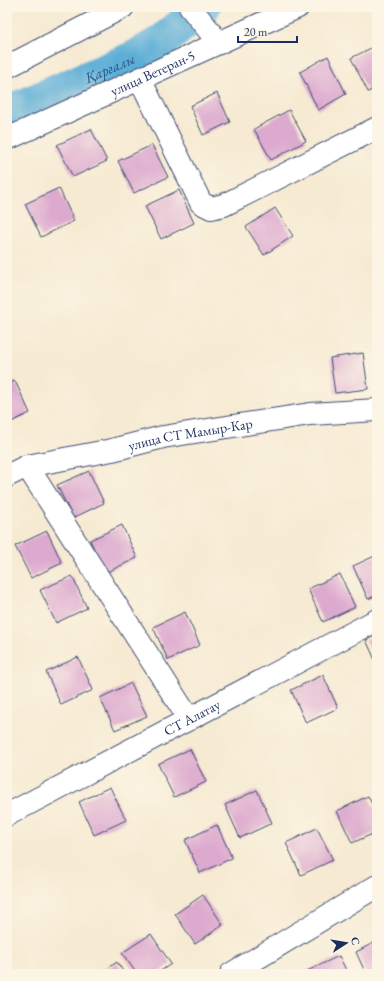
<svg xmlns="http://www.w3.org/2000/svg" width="384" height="981" font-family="'EB Garamond',serif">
  <rect width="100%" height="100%" fill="#fcf5e5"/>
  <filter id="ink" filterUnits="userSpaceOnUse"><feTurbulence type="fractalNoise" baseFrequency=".025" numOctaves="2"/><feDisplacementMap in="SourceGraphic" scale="8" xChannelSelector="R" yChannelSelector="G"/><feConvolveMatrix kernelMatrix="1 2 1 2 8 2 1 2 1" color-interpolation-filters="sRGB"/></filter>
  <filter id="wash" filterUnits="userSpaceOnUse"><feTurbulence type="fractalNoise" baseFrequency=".012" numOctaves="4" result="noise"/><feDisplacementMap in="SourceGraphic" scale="16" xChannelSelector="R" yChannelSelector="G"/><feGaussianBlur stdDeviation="0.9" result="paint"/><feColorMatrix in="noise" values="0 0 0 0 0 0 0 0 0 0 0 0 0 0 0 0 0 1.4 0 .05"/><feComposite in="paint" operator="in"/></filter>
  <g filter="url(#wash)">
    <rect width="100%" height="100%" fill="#f6ead2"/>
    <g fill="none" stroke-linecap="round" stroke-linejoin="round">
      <!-- river -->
      <path stroke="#5baed7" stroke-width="35" id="s1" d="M7,113L134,58L163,41L203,7"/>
    </g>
    <g id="blocks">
      <!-- building -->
      <path fill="#ddaacf" d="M377,45V87L368,92L351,58Z
        M328,56L346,94L318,110L300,72Z
        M217,93L230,122L203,135L190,106Z
        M289,110L306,141L271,160L254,129Z
        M91,129L107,161L73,177L57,145Z
        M152,145L168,177L134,193L118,161Z
        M59,188L74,221L41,237L25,204Z
        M179,190L194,223L161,239L145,206Z
        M275,208L293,236L264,255L246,227Z
        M363,353L368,389L335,393L330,358Z
        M15,381L30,413L7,424V384Z
        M89,471L104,503L73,518L57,485Z
        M122,525L137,558L105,573L90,540Z
        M47,531L62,563L31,578L15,546Z
        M377,555V595L368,599L353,566Z
        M340,574L355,607L323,622L308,589Z
        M72,576L87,608L56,623L40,590Z
        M185,612L200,645L168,660L153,627Z
        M377,635V664L366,640Z
        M78,657L93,690L61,705L46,672Z
        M323,675L338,708L306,723L291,690Z
        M131,683L147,716L115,730L100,698Z
        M190,749L206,782L174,797L158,764Z
        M110,787L126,820L94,835L79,802Z
        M257,790L272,823L240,838L225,805Z
        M368,796L377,814V832L352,843L337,811Z
        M217,825L232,858L200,873L185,840Z
        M317,828L333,860L301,875L286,843Z
        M203,895L223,925L195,944L175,914Z
        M151,934L171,964L156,974H137L122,953Z
        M377,941V974H366L356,952Z
        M339,956L348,974H309L307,971Z
        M117,962L125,974H99Z"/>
    </g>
  </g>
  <g filter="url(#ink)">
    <use href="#blocks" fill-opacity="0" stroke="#3c4b6f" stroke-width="1"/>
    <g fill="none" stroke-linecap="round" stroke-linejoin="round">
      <!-- street casing -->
      <g stroke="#3c4b6f" stroke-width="24">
        <g id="street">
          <path d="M190,7L219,43"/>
          <path d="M7,67L123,7"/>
          <path d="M140,79L201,203L211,208L224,205L377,128"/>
          <path id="s2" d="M7,139L298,7"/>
          <path d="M27,466L189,719"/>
          <path id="s3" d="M7,476L27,466L112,450L163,437L310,414L377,410"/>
          <path id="s4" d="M7,815L377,620"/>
          <path d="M231,974L377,886"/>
        </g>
      </g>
      <!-- street -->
      <use href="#street" stroke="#fff" stroke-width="22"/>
    </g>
  </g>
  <g text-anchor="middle" stroke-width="3" stroke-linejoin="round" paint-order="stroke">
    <!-- street labels -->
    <g font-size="14" fill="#1b2f5e" stroke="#fcf5e5">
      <text dy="5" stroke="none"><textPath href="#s2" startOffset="160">улица Ветеран-5</textPath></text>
      <text dy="5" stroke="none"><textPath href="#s3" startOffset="189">улица СТ Мамыр-Кар</textPath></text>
      <text dy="5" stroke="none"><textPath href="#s4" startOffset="209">СТ Алатау</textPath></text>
    </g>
    <!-- water labels -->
    <g font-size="15" font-style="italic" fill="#2e5582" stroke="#fcf5e5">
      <text dy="5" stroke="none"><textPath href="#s1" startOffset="112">Қарғалы</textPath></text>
    </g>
  </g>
  <!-- margin -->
  <rect width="384" height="981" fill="none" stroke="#fcf5e5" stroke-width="24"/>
  <!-- north arrow -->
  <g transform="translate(346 943) rotate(78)" stroke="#fcf5e5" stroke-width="3" paint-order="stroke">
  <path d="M0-3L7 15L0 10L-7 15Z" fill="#1b2f5e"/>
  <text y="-6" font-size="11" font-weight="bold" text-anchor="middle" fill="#1b2f5e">С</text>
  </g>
  <!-- scale -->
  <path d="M238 36v6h59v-6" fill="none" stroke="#1b2f5e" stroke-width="2"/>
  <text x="244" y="36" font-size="12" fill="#1b2f5e" stroke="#fcf5e5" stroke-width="3" paint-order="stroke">20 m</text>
</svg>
